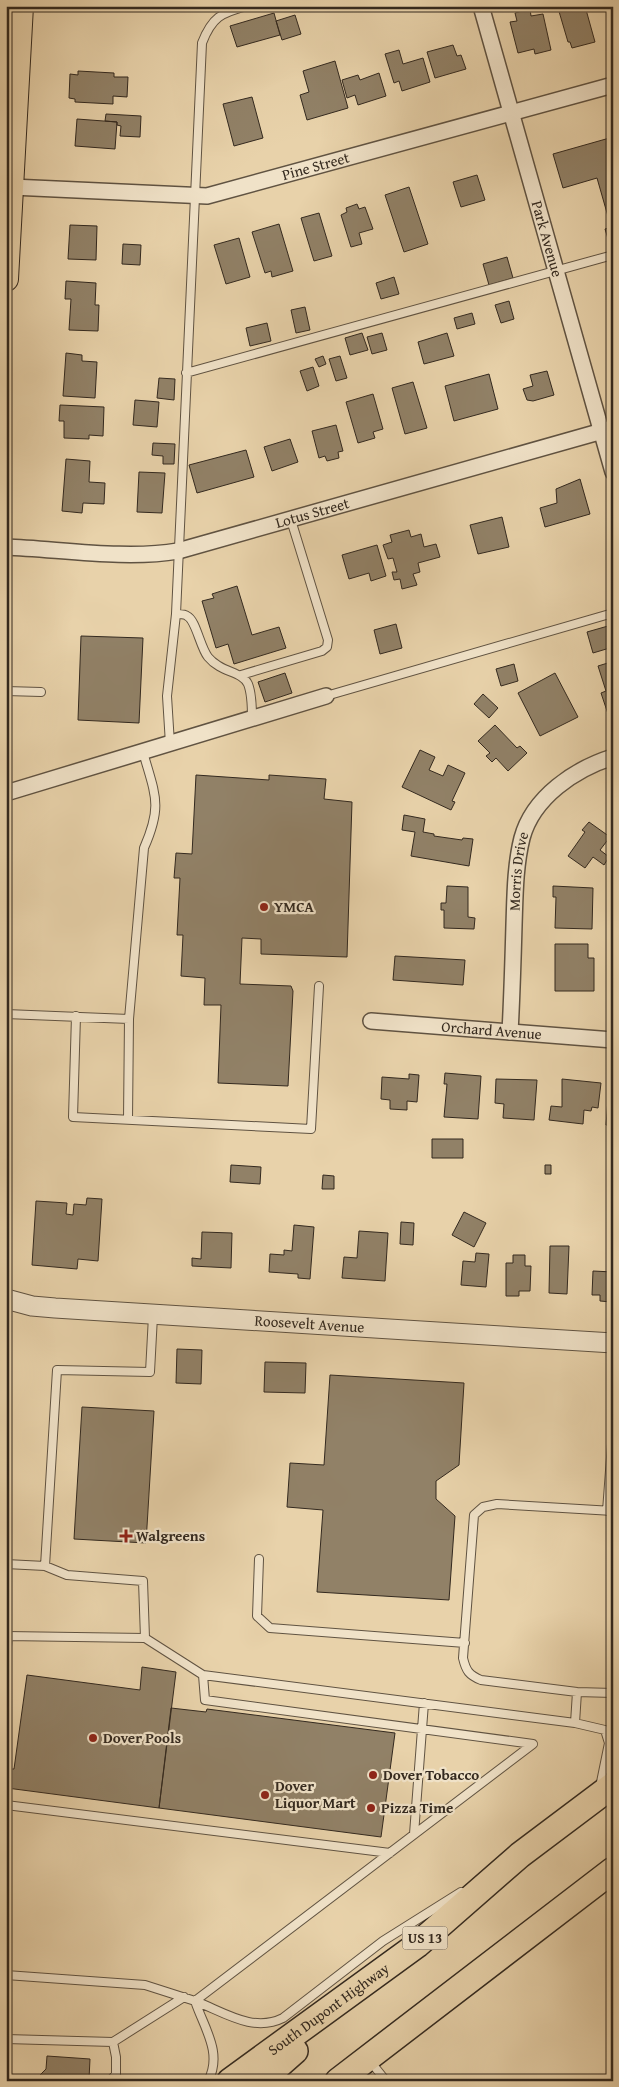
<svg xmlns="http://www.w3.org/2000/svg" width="619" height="2087" font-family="'Gentium Book Plus',serif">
  <rect width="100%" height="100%" fill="#e8d2aa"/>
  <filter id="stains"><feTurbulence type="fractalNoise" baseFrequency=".004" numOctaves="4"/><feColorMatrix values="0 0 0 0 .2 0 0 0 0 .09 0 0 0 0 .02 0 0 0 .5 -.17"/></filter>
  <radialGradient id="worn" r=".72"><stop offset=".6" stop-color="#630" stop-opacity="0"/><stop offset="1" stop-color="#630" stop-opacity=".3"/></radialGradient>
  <!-- building -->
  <path fill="#918167" stroke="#33291f" d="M563,6H585L595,42L572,48L570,42H568L558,8Z
    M530,9L531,16L543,14L551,50L535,54L534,49L518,53L510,22L517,21L515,13Z
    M274,13L280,35L237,47L230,26Z
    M295,15L301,34L282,40L276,21Z
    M453,45L457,56L461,55L466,69L435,78L427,52Z
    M399,50L403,64L423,58L430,82L402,91L399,81L394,83L385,54Z
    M335,61L348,108L307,120L300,95L309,92L303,71Z
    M78,71L114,73V77H128L127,97L113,96V104L75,102V99L69,98L70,74L78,75Z
    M379,73L386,96L358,105L355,95L347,98L342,80L358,75L360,80Z
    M252,97L263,138L234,146L223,104Z
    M106,114L141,116L140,137L120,136L121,126L117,125V122L105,121Z
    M77,119L117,122L115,149L75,146Z
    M613,137V251L612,252L605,229L611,227L597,178L563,188L553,154Z
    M477,175L485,200L461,207L453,182Z
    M409,187L428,244L404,252L385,195Z
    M357,204L359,209L365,207L373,229L359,233L362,244L351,247L341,215L347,212L346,208Z
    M319,213L332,256L314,261L301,218Z
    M279,224L293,271L272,277L271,271L265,273L252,232Z
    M70,225L97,226L96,260L68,259Z
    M239,238L250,277L226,284L214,245Z
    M123,244L141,245L140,265L122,264Z
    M507,257L513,278L489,285L483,264Z
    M394,277L399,294L381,299L376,283Z
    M66,281L96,283L95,305H99L98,331L69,330L71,299H65Z
    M509,301L514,319L501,323L495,305Z
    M305,307L310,330L296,333L291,310Z
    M472,313L475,324L457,329L454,318Z
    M267,323L271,341L250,346L246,328Z
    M362,333L368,350L350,355L345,338Z
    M382,333L387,350L372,354L367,337Z
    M447,333L454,356L424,364L418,342Z
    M66,353L82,355V361L97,362L95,398L63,396Z
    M323,356L326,364L319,367L315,359Z
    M340,356L347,378L336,381L329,359Z
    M313,367L319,386L307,391L300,371Z
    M547,371L554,395L533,401L527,400L523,389L533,386L530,375Z
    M489,374L498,409L454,421L445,386Z
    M159,378L175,379L174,400L157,398Z
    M413,382L427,428L405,434L392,388Z
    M373,394L383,429L373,432L375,438L358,443L346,402Z
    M135,400L159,402L157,427L133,425Z
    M60,405L104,407L103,436L89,435V439L64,438V421H59Z
    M336,425L343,451L338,452L339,458L327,461L325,456L319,458L312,431Z
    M290,439L298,462L272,471L264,447Z
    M153,443L175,444L174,464H163V456L152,455Z
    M246,450L254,477L197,493L189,465Z
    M66,459L90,461L89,482L105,483L104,504L83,503L82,513L62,511Z
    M139,472L165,473L162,513L137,512Z
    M580,479L590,514L545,527L540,508L557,503L556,489Z
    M502,517L509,547L478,554L470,525Z
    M409,530L411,537L421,534L424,547L436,544L440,557L418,563L420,572L413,574L417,585L402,589L400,579L394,580L392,572H397L393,558L388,559L383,545L392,542L390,535Z
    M377,545L386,576L371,581L369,573L349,579L342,555Z
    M237,586L252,635L279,627L286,648L234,664L228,644L216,648L202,601L214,598L212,594Z
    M396,624L402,648L380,654L374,630Z
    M608,626L613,647L593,653L587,632Z
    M81,636L143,638L139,723L78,720Z
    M611,662L613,669V713L608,714L601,693L606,691L598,666Z
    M514,664L518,681L501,686L496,669Z
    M285,673L292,693L265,702L258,682Z
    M555,673L578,717L540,736L518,693Z
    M483,694L498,708L489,718L474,704Z
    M495,725L517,748L520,746L527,753L508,771L496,758L492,762L486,756L490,753L478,741Z
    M420,750L435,757L429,770L443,776L448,765L465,773L452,801L455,802L451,810L402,787Z
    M196,775L269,780V775L326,779L324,799L352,802L347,957L261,954V939L242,938L240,984L291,986L293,991L288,1086L218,1083L221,1005H204L205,978L181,976L183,935H177L180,878H174L176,853L192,854Z
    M404,815L425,819L423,832L434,834V836L462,840L463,838L473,839L469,866L411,856L415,832L402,830Z
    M589,822L610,837L600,850L609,857L604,865L593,857L585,868L568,856L585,832L582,830Z
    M447,886L468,887V917L475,918L474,929L444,928V910H441V903H446Z
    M553,886L593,888L592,929L555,928L556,897H553Z
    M555,944H588V958H594V991H555Z
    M395,956L465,960L463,985L393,980Z
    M445,1073L481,1076L478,1119L444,1117L447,1084H444Z
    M409,1074L419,1075L417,1102L407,1101V1110L390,1109V1100L381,1099L382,1077L409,1079Z
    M496,1079L537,1080L534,1120L503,1118L504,1104L495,1103Z
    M562,1079L601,1083L598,1108L592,1107L591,1111L584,1110L583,1124L549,1120L551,1106L562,1107Z
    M609,1086H613V1125H606Z
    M432,1139H463V1158H432Z
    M231,1165L261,1167L260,1184L230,1182Z
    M545,1165H551V1174H545Z
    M323,1175L334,1176V1189H322Z
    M87,1198L102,1199L98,1261L78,1259L77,1269L32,1265L36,1201L67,1203L66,1214L73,1215L74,1204L86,1205Z
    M464,1212L486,1223L474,1247L452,1235Z
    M401,1222L414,1223L413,1245L400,1244Z
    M294,1225L314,1227L310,1279L298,1278V1274L269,1272L270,1254L284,1255V1250L292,1251Z
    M359,1231L388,1233L385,1281L342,1278L344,1257L357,1258Z
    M202,1232L232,1233L231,1268L192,1266V1258L201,1259Z
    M550,1246H569L567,1294L549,1293Z
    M476,1253L489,1254L486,1287L461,1285L463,1261L475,1262Z
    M513,1255H525V1266H531L530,1291H519V1296H506V1263H513Z
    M593,1271L613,1272L612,1302L600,1301V1295H592Z
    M177,1349L202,1350L201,1384L176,1383Z
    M265,1362L306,1363L305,1393L264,1392Z
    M330,1375L464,1383L459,1465L436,1481V1499L455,1516L449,1600L317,1592L323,1510L287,1507L290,1463L324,1465Z
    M82,1407L154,1411L146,1543L74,1539Z
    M142,1667L176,1672L159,1808L7,1788L10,1769H14L27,1675L140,1690Z
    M171,1708L206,1712L207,1709L395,1733L381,1837L159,1808Z
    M47,2056L90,2059L89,2079L87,2081H6V2075L38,2077L46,2069Z"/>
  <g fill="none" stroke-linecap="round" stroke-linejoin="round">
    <!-- service casing -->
    <g stroke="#605342" stroke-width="10">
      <path id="service" d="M186,373L613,255
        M176,614C179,614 185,614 187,616C196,620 200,647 208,657C221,673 242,671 248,684C252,694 252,707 252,718
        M241,675L322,651L327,647L328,640L291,520
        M6,691L41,692
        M326,696L613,613
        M170,744L167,696L176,614L202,43C212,17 221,13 247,6
        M6,1014L129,1019L144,848C163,805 155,795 143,752
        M76,1016L73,1117L311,1129L319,986
        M128,1119L129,1019
        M607,1511L613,1430
        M613,1511L497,1504L483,1507L474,1515L463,1658C466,1671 469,1675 481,1680L577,1692L613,1693
        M259,1559L257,1616L270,1628L465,1643
        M6,1564L45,1566L57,1370L150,1372L153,1316
        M6,1636L145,1638L143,1581L67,1575L45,1566
        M145,1638L203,1675L575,1723L605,1730L609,1743L600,1787
        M6,1657L8,1636
        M575,1723L577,1692
        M6,1805L390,1853
        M414,1834L424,1703
        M6,1975L145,1985L195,2001L533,1744L205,1700L203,1675
        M6,2039L113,2042L116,2057V2074L110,2081
        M113,2042L184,1997
        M370,2061L386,2081
        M208,2081C223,2053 204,2028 195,2001C224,2012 253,2033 283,2018L383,1941L461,1892"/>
    </g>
    <!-- minor casing -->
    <g stroke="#605342" stroke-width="18">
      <g id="minor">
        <path id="s1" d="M481,6L613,472"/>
        <path id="s2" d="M12,187L207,196L613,85"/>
        <path id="s3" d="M6,547C59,549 126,560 178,551L613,428"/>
        <path d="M6,793L326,696"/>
        <path id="s4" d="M371,1021L613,1040"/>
        <path id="s5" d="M510,1032C512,996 513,961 514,925C515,896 515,866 522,838C533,797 575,769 613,757"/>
      </g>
    </g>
    <!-- tertiary casing -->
    <g stroke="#605342" stroke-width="21">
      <g id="tertiary">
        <path id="s6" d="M6,1299L32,1306L55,1308L613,1343"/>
      </g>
    </g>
    <!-- primary casing -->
    <g stroke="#33291f" stroke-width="26">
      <path id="primary" d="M6,279L21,6"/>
    </g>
    <!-- trunk casing -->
    <g stroke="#33291f" stroke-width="28">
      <g id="trunk">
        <path id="s7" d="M230,2081L417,1945L520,1855L613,1785"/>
        <path d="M261,2081L295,2051"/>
        <path d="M338,2081L613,1870"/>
      </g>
    </g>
    <!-- service -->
    <use href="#service" stroke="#f0e2c8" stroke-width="8"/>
    <!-- minor -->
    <use href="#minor" stroke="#f0e2c8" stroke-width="15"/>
    <!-- tertiary -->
    <use href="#tertiary" stroke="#f0e2c8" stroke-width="19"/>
    <!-- primary -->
    <use href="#primary" stroke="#e8d2aa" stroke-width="24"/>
    <!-- trunk -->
    <use href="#trunk" stroke="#e8d2aa" stroke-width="25"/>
  </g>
  <!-- markers -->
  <g fill="#8f2418" stroke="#f0e2c8" stroke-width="2">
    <circle cx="264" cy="907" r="5"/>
    <path d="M123.5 1528.5h5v5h5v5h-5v5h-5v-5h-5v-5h5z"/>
    <circle cx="93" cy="1738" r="5"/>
    <circle cx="373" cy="1775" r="5"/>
    <circle cx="265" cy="1795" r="5"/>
    <circle cx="371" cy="1808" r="5"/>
  </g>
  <g text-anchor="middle" stroke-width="4.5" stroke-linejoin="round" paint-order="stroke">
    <!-- shield labels -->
    <rect fill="#f0e2c8" stroke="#6c6052" stroke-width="1" x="402.5" y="1926.5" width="45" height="23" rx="4"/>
    <g font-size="14" font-weight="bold" fill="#33291f">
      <text x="425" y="1943">US 13</text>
    </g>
    <!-- street labels -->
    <g font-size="15" fill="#33291f" stroke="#f0e2c8">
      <text dy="5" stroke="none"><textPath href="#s2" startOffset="308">Pine Street</textPath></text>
      <text dy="5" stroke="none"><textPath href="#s1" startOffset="242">Park Avenue</textPath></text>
      <text dy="5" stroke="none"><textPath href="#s3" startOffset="312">Lotus Street</textPath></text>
      <text dy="5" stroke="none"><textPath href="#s5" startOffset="161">Morris Drive</textPath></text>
      <text dy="5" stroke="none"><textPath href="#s4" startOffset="121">Orchard Avenue</textPath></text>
      <text dy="5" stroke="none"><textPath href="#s6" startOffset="305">Roosevelt Avenue</textPath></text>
      <text dy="5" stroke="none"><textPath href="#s7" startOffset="122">South Dupont Highway</textPath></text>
    </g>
    <!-- poi labels -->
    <g font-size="15" font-weight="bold" fill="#33291f" stroke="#f0e2c8" text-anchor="start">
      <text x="274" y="912">YMCA</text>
      <text x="136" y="1541">Walgreens</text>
      <text x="103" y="1743">Dover Pools</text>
      <text x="383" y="1780">Dover Tobacco</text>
      <text x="275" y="1791">Dover<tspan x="275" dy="17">Liquor Mart</tspan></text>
      <text x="381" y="1813">Pizza Time</text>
    </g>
  </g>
  <!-- margin -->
  <rect width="619" height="2087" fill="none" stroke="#e8d2aa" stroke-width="25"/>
  <rect x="8" y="8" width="604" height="2072" fill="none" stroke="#33291f" stroke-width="2.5"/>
  <rect x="12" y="12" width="594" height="2062" fill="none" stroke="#33291f"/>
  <rect width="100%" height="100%" filter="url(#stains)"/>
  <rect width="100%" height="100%" fill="url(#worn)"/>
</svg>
